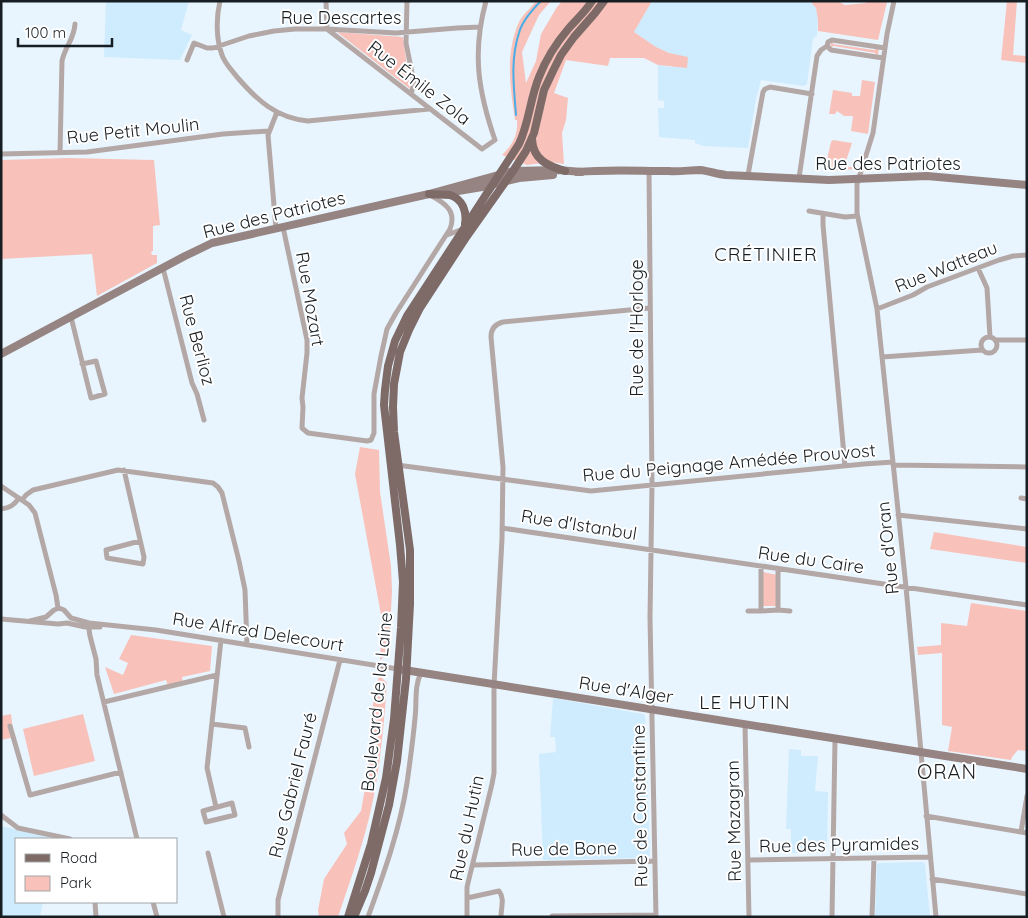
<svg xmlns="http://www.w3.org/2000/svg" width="1028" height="918" font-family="Quicksand,sans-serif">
  <rect width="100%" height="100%" fill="#e8f5fe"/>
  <!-- built -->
  <path fill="#cfecff" d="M106,1H189L181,30L192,35L180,60L104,57Z
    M652,1H810L816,8L818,21L817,35L813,39L807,84L804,86L761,80L756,99L748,148L704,146L695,143V140L659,137L658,108H664V101L658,100V65L671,67L688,58L669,53L656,47L634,32Z
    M553,698L643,714L645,716L650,855L645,858L543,860L539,754L556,752L555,737H550Z
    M789,749L801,750V756H818L815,791L828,792L827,850L824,853H791V829H786Z
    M1,826L56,839H16V902H43L40,917H1Z
    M923,862L925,864L930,917H875L877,865L879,863Z"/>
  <!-- green -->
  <path fill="#f8c2bb" d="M536,1H551L539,15L522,52L526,83L536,61L541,34L557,7L562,1H652L634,32L656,47L669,53L688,57L687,68L658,65L644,58H610L608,66L566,60L554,93L568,98L566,120L562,133L564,164L551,162L527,165L502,155C513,144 518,136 517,120H515C510,88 505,53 519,22C522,15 531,8 536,1Z
    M810,1H837L845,5L866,3L868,1H885L887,2L878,40L818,31V21L816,8Z
    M1007,1H1017L1013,55L1027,56V63L1001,60Z
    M337,32L403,37L410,89Z
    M833,42V44L874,50L876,49H879L878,55L875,54V53L834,46L830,47L831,43Z
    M862,80L875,82L868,134L851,131L853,116H844L837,111L835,114H829L833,90L852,93V96H860Z
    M833,140L852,143L844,167H857L856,169L829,171V168H825L831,142Z
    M69,158L154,160L160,225L153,226V251L151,252L152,255H157V263L97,296L92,254L1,259V160Z
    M360,447L379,450L380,492L391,566L392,591L390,629L387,655L380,660L382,620L355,474Z
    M934,532L1027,547V563L930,549Z
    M763,572L777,575V606H763Z
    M971,603L1027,611V751L1018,750L1012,757L1011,760L948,751L952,727L942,725V653L918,655L917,647L941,645V623L967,626Z
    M131,635L212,646L210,671L182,677L183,682L168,686L166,680L114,694L105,667L123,675L128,663L119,659Z
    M379,675L387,683C384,722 381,761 373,800C365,840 351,878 338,917H319L318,910L324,879L347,844L344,833L361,811L370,760L376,747L371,714Z
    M11,714L14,737L1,740V716Z
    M83,714L95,761L34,776L23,729Z"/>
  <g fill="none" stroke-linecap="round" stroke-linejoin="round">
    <!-- stream -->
    <path stroke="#4aace4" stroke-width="2" d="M516,115C514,88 510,60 519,33C522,21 532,10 541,1"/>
    <!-- street -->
    <path stroke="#b4a8a7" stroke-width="5" d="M220,1C216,18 216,39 222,55C225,64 232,70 237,77C257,100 276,118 308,121L429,109
      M326,1L327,29L482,149L495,140C478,91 472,52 486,1
      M407,1L406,43L414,83L411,94
      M894,1L887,34L873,133L857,184V213L877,309L906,587L936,917
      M883,58L831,50L827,46L828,42L832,40L885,48
      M187,60L194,43L207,48H213L249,36L274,31L295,29H327L396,33L457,28L480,27
      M60,153L62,61C65,46 74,40 75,24
      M1,154L87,152L223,134L268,131
      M649,170L652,485L650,618L656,917
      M748,175L763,92L765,89L770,87L812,94
      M799,178L817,56L821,50L827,46
      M809,211L845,217L857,216
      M823,214V225L845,466
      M283,227L307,340V353L302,398L303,407L302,428L308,433L367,441L371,440L374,433V394L381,356L387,329L396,313L450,229C457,211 445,203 430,195
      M276,229L268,135L277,112
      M447,235L463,229
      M163,268L192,383L197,394L204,420
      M978,268L987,288L990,337
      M877,309L913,295L927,287L999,260L1013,256L1027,255
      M71,317L91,398L105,394L96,361L82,364
      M981 345a8 8 0 1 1 16 0a8 8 0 1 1-16 0Z
      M995,340H1027
      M882,357L982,350
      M397,465L591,491L864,464L893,462
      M893,465L1027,467
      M124,470L144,557L143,564L107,558L106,550L140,541
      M1,486L29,505L35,513L56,595L58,608
      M1021,498L1027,499
      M22,500L26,495L33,490L118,470L213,483L218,487L222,493L239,561L245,590L247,645
      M1,509C10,508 14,505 19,498
      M898,515L1027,529
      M502,528L1027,605
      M761,566V611L778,610V569
      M778,610L790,611
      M748,611H761
      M1,619L58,624L67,623L85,627H100
      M30,621L46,617L54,610L59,608L64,610L71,618L89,623L156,630L398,669
      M88,623L90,636L96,659L97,675L137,839
      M104,702L217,675
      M212,724L245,728L249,747
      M745,725L749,917
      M10,726L30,795L121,772
      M232,803L235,815L206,822L203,811Z
      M216,807L207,768L221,640
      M1,815L18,828L70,839
      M926,816L1027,833
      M1021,832L1027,796
      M208,853L224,917
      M748,860L930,857
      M473,865L655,861
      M932,879L1027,894
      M467,898L499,891C505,899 501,907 501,917
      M95,902L96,917
      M153,902L157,917
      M552,916L656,915
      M278,917V900L340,660
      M368,917C384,873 400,829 407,783C410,762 413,740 415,718C417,703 414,686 421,673
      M467,917V887L492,784L494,773V685L502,539L503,467L491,337C491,329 495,324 503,322L650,308
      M832,917L835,739
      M872,917L874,858"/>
    <!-- secondary -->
    <path stroke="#958482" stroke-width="8" d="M577,172C608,169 638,171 669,171C679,172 690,170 700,170C709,171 717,174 726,175L829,180L927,176L1027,185
      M446,193L482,187L519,178L553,175
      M1,354L185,256L212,243L429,194L513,171L558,170L582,172
      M398,669L1027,769"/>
    <!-- primary -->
    <path stroke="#7e6b68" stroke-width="8" d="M532,139C533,160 548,166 565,171
      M429,194C436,195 443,194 450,195C463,199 467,212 465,224
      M348,917L371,844L386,778L394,719L401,628L403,582L400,545L384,405L385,390L388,366L395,341L407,316L519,144C529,123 530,99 539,77C546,59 557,42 569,28C577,19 586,11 592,1
      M354,917L365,891L371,873L389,805L397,761L406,679L410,604V550L394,432L393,407L394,384L400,352L409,330L420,308L465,239L513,171L526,151L534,133L544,90L553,71L561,55L574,37L595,13L604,1"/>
  </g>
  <g text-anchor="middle" stroke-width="4" stroke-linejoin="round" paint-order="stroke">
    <!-- street labels -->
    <g font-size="18" fill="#171e23" stroke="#fff">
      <text x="341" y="24">Rue Descartes</text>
      <text transform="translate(419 83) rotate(38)" y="6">Rue Émile Zola</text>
      <text transform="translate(133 131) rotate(-6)" y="6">Rue Petit Moulin</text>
      <text x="888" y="170">Rue des Patriotes</text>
      <text transform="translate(274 215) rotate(-14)" y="6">Rue des Patriotes</text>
      <text transform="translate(946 267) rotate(-22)" y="6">Rue Watteau</text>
      <text transform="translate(310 299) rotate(80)" y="6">Rue Mozart</text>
      <text transform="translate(637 328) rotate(-90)" y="6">Rue de l'Horloge</text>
      <text transform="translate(197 340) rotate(75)" y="6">Rue Berlioz</text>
      <text transform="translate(729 463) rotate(-5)" y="6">Rue du Peignage Amédée Prouvost</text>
      <text transform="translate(579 525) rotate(9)" y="6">Rue d'Istanbul</text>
      <text transform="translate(888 548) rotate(-96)" y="6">Rue d'Oran</text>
      <text transform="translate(811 560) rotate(8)" y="6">Rue du Caire</text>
      <text transform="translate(258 632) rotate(9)" y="6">Rue Alfred Delecourt</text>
      <text transform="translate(626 690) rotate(9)" y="6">Rue d'Alger</text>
      <text transform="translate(377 702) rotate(-84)" y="6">Boulevard de la Laine</text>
      <text transform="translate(293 785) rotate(-76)" y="6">Rue Gabriel Fauré</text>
      <text transform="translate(640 806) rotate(-91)" y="6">Rue de Constantine</text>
      <text transform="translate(734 821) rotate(-91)" y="6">Rue Mazagran</text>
      <text transform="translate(467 828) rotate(-78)" y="6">Rue du Hutin</text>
      <text transform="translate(839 845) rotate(-1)" y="6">Rue des Pyramides</text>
      <text transform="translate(564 849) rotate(-1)" y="6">Rue de Bone</text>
    </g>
    <!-- neighbourhood labels -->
    <g font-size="19" letter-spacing="1" fill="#171e23" stroke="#fff">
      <text x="766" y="261">CRÉTINIER</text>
      <text x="745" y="709">LE HUTIN</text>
    </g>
    <!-- quarter labels -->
    <g font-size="20" letter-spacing="1" fill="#171e23" stroke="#fff">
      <text x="947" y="779">ORAN</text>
    </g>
  </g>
  <!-- border -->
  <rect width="1028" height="918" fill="none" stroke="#171e23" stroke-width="5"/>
  <!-- legend -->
  <rect x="15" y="838" width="162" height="65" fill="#ffffff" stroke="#a2a5a7"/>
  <rect x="25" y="854" width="25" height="8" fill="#7e6b68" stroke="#a2a5a7"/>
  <text x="60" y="863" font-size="15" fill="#171e23">Road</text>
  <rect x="25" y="876" width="25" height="15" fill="#f8c2bb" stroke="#a2a5a7"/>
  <text x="60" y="888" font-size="15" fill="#171e23">Park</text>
  <!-- scale -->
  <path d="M18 38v8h94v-8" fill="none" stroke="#171e23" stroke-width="2.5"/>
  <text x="25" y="38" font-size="15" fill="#171e23" stroke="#ffffff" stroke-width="4" paint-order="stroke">100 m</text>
</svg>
